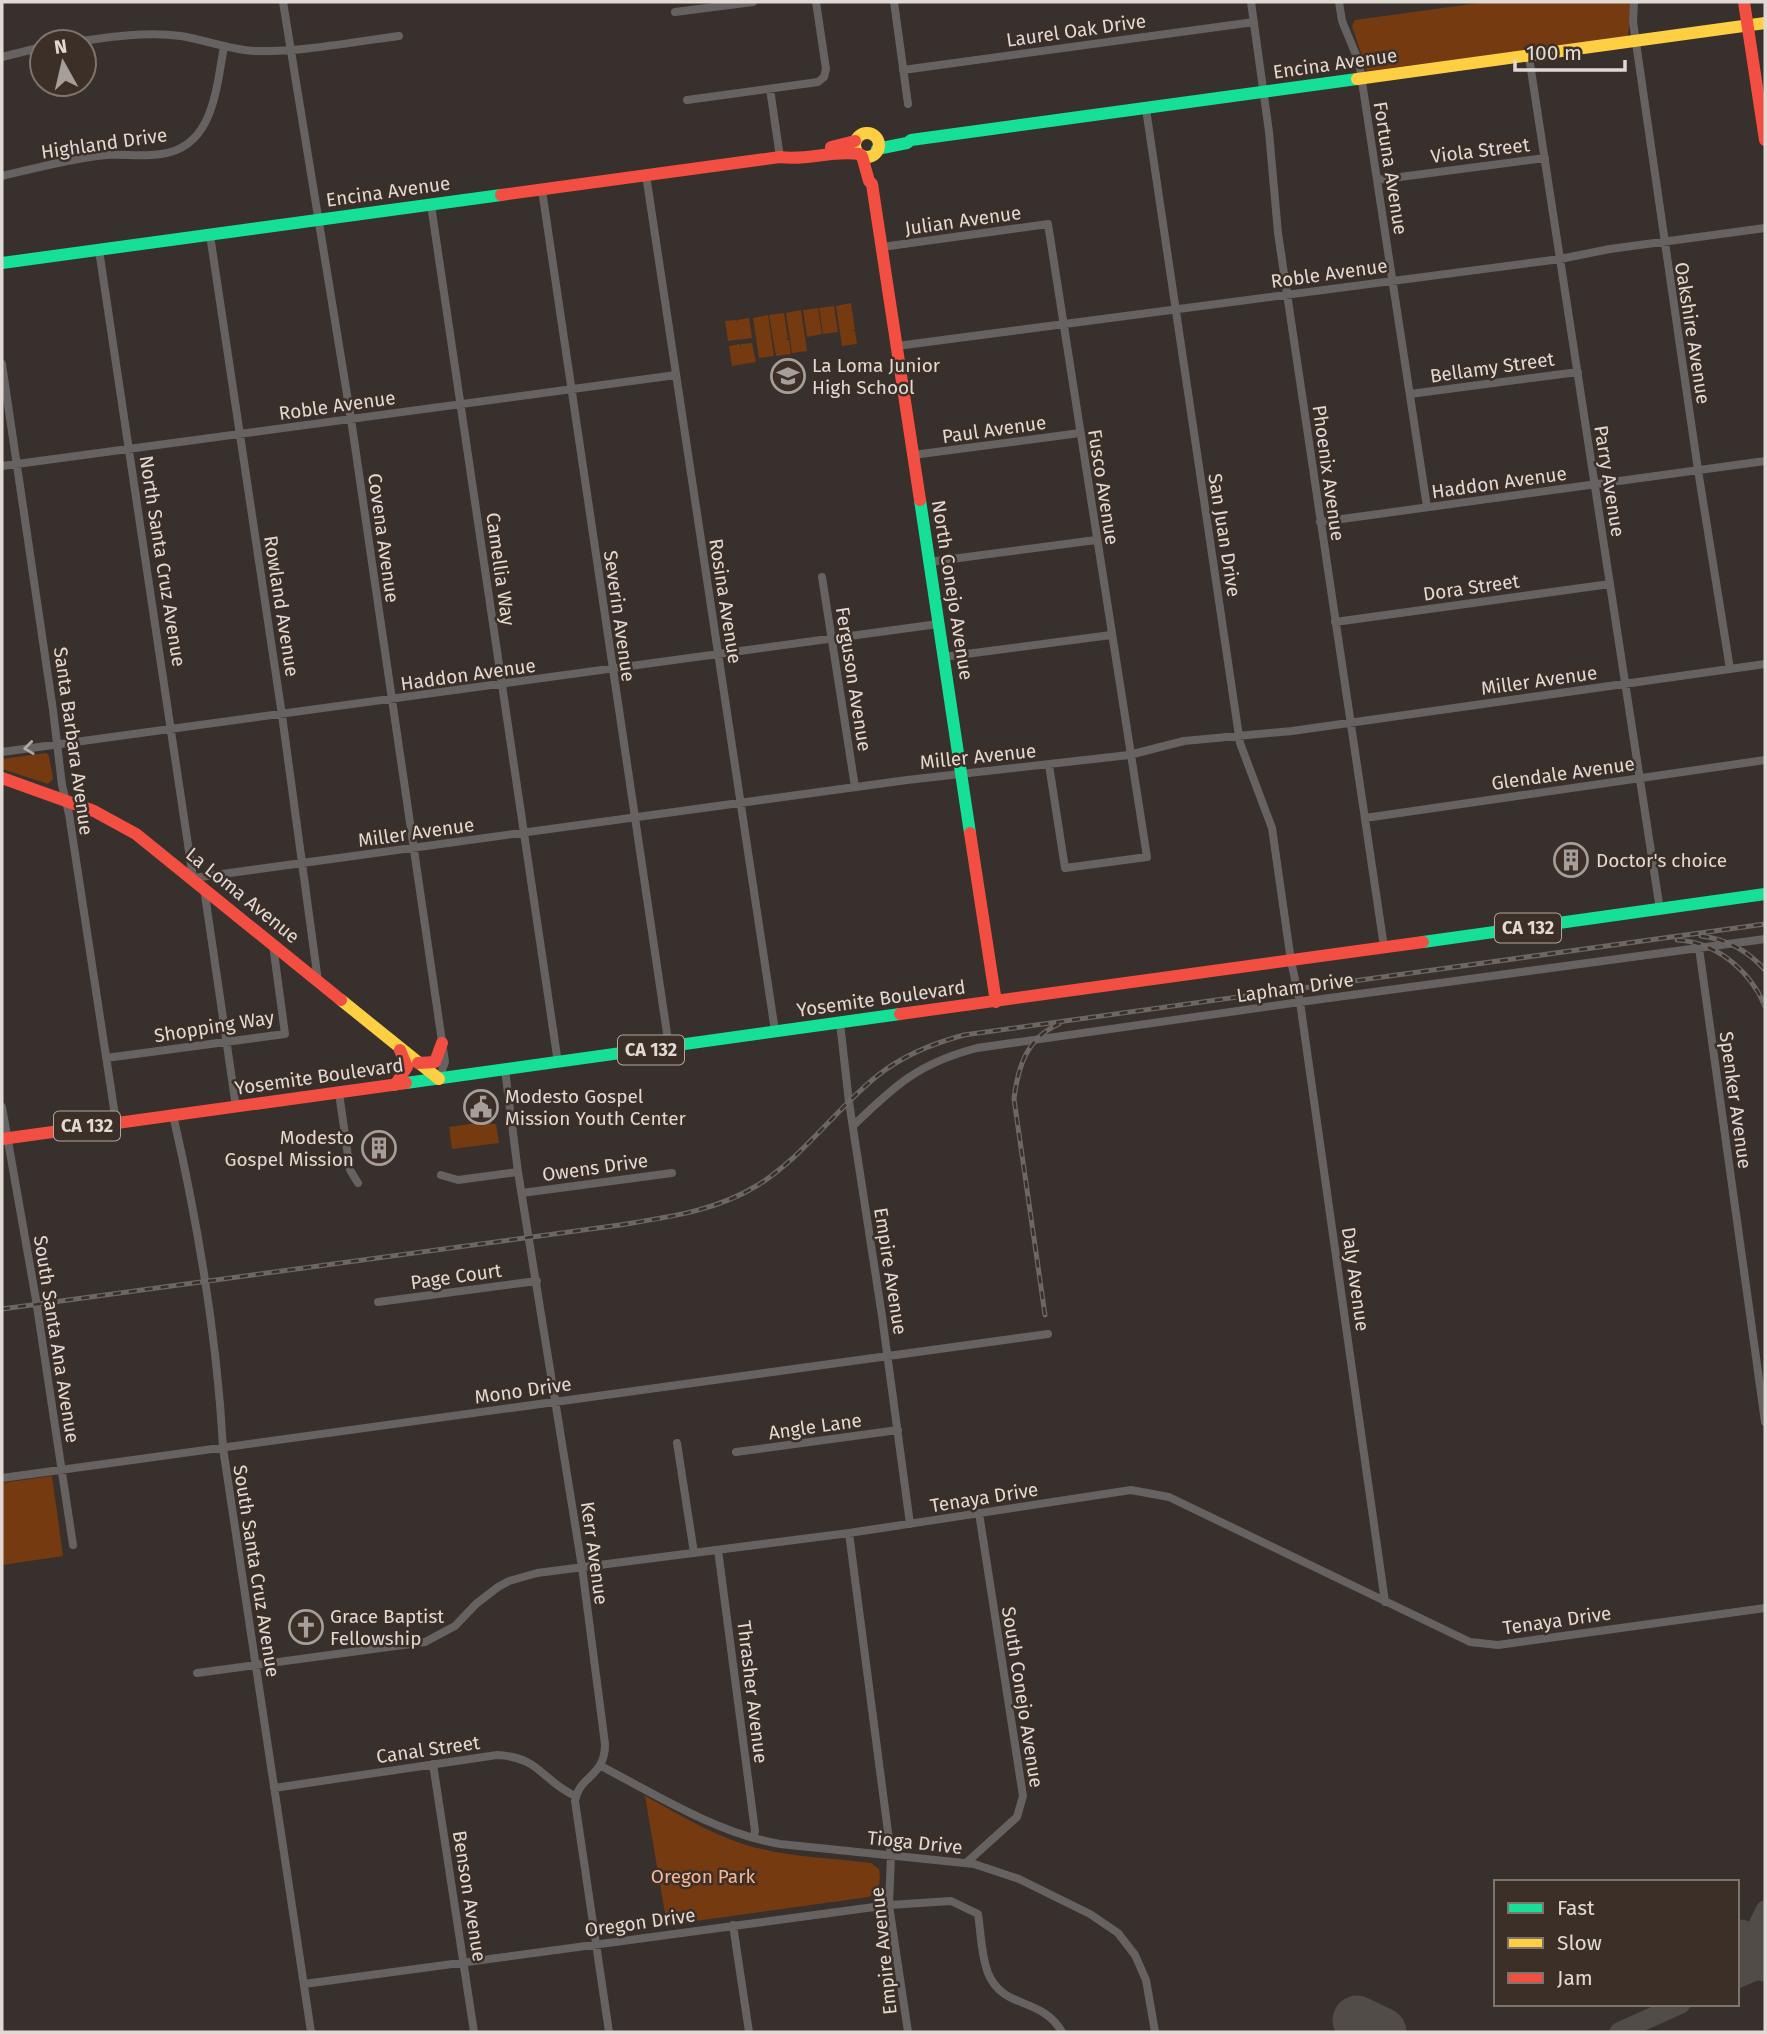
<svg xmlns="http://www.w3.org/2000/svg" width="1767" height="2034" font-family="'Fira Sans',sans-serif">
  <rect width="100%" height="100%" fill="#38302c"/>
  <!-- green -->
  <path fill="#753a10" d="M1486,2H1631L1628,37L1367,71L1352,26L1355,20Z
    M851,303L855,330L851,331H855L857,344L842,346L836,306Z
    M834,306L838,332L823,334L819,308Z
    M818,308L822,334L807,337L803,310Z
    M801,310L807,351L792,353L786,313Z
    M784,313L788,339L785,340H789L791,354L776,356L769,315Z
    M768,315L774,356L759,358L753,318Z
    M749,318L752,338L728,341L725,321L736,320L738,324L737,320Z
    M752,343L756,362L732,366L729,346L740,344L741,349V344Z
    M46,753L49,756L53,779L48,784L2,769V759Z
    M491,1121V1124H496L499,1143L452,1149L449,1127Z
    M52,1476L63,1556L2,1565V1483Z
    M645,1796C679,1814 715,1837 753,1847C791,1857 833,1858 871,1863L879,1869C881,1882 880,1889 869,1897L667,1925Z"/>
  <g fill="none" stroke-linecap="round" stroke-linejoin="round">
    <!-- taxiway -->
    <path stroke="#524c48" stroke-width="19" d="M1747,1948L1765,1910
      M1737,1979L1765,1967
      M1619,2032L1681,2004"/>
    <!-- runway -->
    <path stroke="#524c48" stroke-width="49" d="M1739,1944L1765,1957
      M1357,2020L1382,2032"/>
    <!-- street -->
    <path stroke="#656261" stroke-width="8" d="M283,2L351,419L445,1062L439,1079
      M894,2L908,104
      M1251,2L1269,132L1278,233L1384,947
      M1339,2L1342,21L1359,62L1427,507
      M1634,2L1633,22L1698,470L1730,669
      M675,12L753,2
      M74,42C108,37 147,31 181,36C206,40 229,50 255,51C303,52 351,42 399,36
      M2,57L42,47
      M1529,57L1660,910
      M903,70L1254,22
      M770,89L780,157
      M687,100L818,82L824,77L826,69L816,2
      M1146,109L1240,743L1272,828L1291,961L1300,1002L1385,1602
      M646,175L775,1031
      M2,176C37,168 72,158 107,155C125,154 143,157 161,154C214,147 216,88 224,47
      M1377,180L1545,158
      M542,190L669,1047
      M431,205L558,1063
      M210,235L282,715L318,981
      M882,247L1048,224L1147,857L1065,868L1049,765
      M99,250L193,878L907,780L1129,755L1184,741L1292,731L1765,664
      M897,346L1560,259L1610,249L1765,228
      M2,364L53,710L62,785L69,814L116,1122
      M1410,394L1578,372
      M913,455L1080,433
      M2,466L676,375
      M1320,522L1765,461
      M929,562L1096,540
      M822,577L855,787
      M1335,622L1610,584
      M943,657L1111,635
      M2,752L938,624
      M1365,818L1765,760
      M204,888L236,1107
      M1699,948L1765,1422
      M840,1023L849,1102L882,1316L910,1524
      M106,1058L285,1034L273,945
      M505,1070L518,1172L582,1567L605,1744C605,1778 579,1775 575,1801L609,2032
      M339,1093L350,1170L358,1183
      M2,1107L36,1300L73,1545
      M173,1115C198,1224 217,1336 223,1448L311,2032
      M853,1126C895,1085 919,1063 977,1048L1300,1002L1765,939
      M441,1175L458,1180L518,1172
      M522,1193L672,1173
      M378,1302L537,1281
      M677,1443L694,1553
      M736,1452L898,1430
      M2,1478L1048,1334
      M849,1533L891,1855L889,1905L908,2032
      M718,1550L755,1831L753,1838
      M197,1673L425,1642L455,1626L476,1604L498,1587L509,1581L537,1573L849,1533L1131,1490L1169,1497L1470,1642L1498,1645L1765,1608
      M433,1764L474,2032
      M601,1766C656,1795 719,1834 780,1844L974,1864L1019,1879L1090,1914L1118,1933L1135,1955L1146,1980L1155,2032
      M274,1788L497,1755C540,1757 541,1780 575,1796
      M966,1863L1017,1817L1023,1796L979,1513
      M733,1925L749,2032
      M304,1984L889,1905L951,1901L978,1914C981,1933 981,1955 988,1973C1003,2010 1041,1996 1062,2032"/>
    <!-- fast -->
    <path stroke="#16e098" stroke-width="12" d="M877,149L907,143L911,140L1357,79
      M2,263L501,195
      M920,500L970,833
      M1423,942L1765,894
      M406,1083L900,1014"/>
    <!-- slow -->
    <path stroke="#ffcf43" stroke-width="12" d="M1357,79L1765,23
      M855 145a12 12 0 1 1 24 0a12 12 0 1 1-24 0Z
      M341,1000L439,1079"/>
    <!-- jam -->
    <path stroke="#f24e42" stroke-width="12" d="M1744,2L1765,140
      M831,147L855,141
      M862,156L869,181L872,184L920,500
      M501,195L780,157C807,161 832,150 859,154
      M2,778L94,811L136,834L341,1000
      M970,833L996,1002
      M900,1014L1423,942
      M418,1063L435,1062L442,1043
      M395,1085L407,1067L400,1050
      M2,1139L406,1083"/>
    <!-- rail casing -->
    <g stroke="#6b6764" stroke-width="5">
      <path id="rail" d="M1701,936C1727,939 1748,951 1765,970
        M1677,940C1717,942 1750,971 1765,1006
        M2,1309L620,1225C669,1217 716,1211 758,1185C804,1156 835,1110 877,1076C902,1056 934,1043 964,1035L1765,924
        M1045,1315L1014,1099C1018,1066 1027,1038 1059,1024"/>
    </g>
    <!-- rail -->
    <use href="#rail" stroke="#3c2f28" stroke-width="2.5" stroke-dasharray="8" stroke-linecap="butt"/>
  </g>
  <!-- one-way arrows -->
  <defs><path id="oneway-chevron" d="M-2-3.5L2.5 0L-2 3.5" fill="none" stroke-width="1.6" stroke-linecap="round" stroke-linejoin="round" transform="scale(1.75)"/></defs>
  <use stroke="#afa9a6" href="#oneway-chevron" transform="translate(29 748) rotate(173)"/>
  <!-- icons -->
  <defs>
    <g id="school-ring" transform="scale(1.75)"><circle r="9.5" fill="#3c2f28" stroke="#a69e99" stroke-width="1.5"/><path d="M0-5L7-2L0 1L-7-2ZM-4 1L0 2.5L4 1V4Q0 6-4 4Z" fill="#a69e99"/></g>
    <g id="building-ring" transform="scale(1.75)"><circle r="9.5" fill="#3c2f28" stroke="#a69e99" stroke-width="1.5"/><path d="M-4-6H4V6H1V3H-1V6H-4ZM-2.5-4.3h1.7v1.8h-1.7ZM.8-4.3h1.7v1.8H.8ZM-2.5-1h1.7V.8h-1.7ZM.8-1h1.7V.8H.8Z" fill="#a69e99"/></g>
    <g id="civic-ring" transform="scale(1.75)"><circle r="9.5" fill="#3c2f28" stroke="#a69e99" stroke-width="1.5"/><path d="M-.6-6.5H3V-4.5H.6V-3L4-1V1h2V6H-6V1h2V-1L-.6-3ZM-1.2 2.5V6h2.4V2.5Z" fill="#a69e99"/></g>
    <g id="church-ring" transform="scale(1.75)"><circle r="9.5" fill="#3c2f28" stroke="#a69e99" stroke-width="1.5"/><path d="M-1.2-6h2.4v3.5h3.3v2.4h-3.3V6h-2.4V-.1h-3.3v-2.4h3.3Z" fill="#a69e99"/></g>
  </defs>
  <g fill-rule="evenodd">
    <use href="#school-ring" x="788" y="376"/>
    <use href="#building-ring" x="1571" y="860"/>
    <use href="#civic-ring" x="481" y="1107"/>
    <use href="#building-ring" x="379" y="1148"/>
    <use href="#church-ring" x="306" y="1627"/>
  </g>
  <g text-anchor="middle" stroke-width="5" stroke-linejoin="round" paint-order="stroke">
    <!-- shield labels -->
    <g fill="#3c2f28" stroke="#b0a6a0" stroke-width="2">
      <rect x="1495" y="913.5" width="66" height="29" rx="5"/>
      <rect x="618" y="1035.5" width="66" height="29" rx="5"/>
      <rect x="54" y="1111.5" width="66" height="29" rx="5"/>
    </g>
    <g font-size="18" font-weight="bold" fill="#e1d9d4">
      <text x="1528" y="934">CA 132</text>
      <text x="651" y="1056">CA 132</text>
      <text x="87" y="1132">CA 132</text>
    </g>
    <!-- street labels -->
    <g font-size="19" fill="#e1d9d4" stroke="#3c2f28">
      <text transform="translate(1076 30) rotate(-8)" y="7">Laurel Oak Drive</text>
      <text transform="translate(1335 63) rotate(-8)" y="7">Encina Avenue</text>
      <text transform="translate(104 143) rotate(-8)" y="7">Highland Drive</text>
      <text transform="translate(1480 150) rotate(-7)" y="7">Viola Street</text>
      <text transform="translate(1391 168) rotate(81)" y="7">Fortuna Avenue</text>
      <text transform="translate(388 191) rotate(-8)" y="7">Encina Avenue</text>
      <text transform="translate(963 220) rotate(-8)" y="7">Julian Avenue</text>
      <text transform="translate(1329 273) rotate(-8)" y="7">Roble Avenue</text>
      <text transform="translate(1693 333) rotate(81)" y="7">Oakshire Avenue</text>
      <text transform="translate(1492 367) rotate(-8)" y="7">Bellamy Street</text>
      <text transform="translate(337 405) rotate(-8)" y="7">Roble Avenue</text>
      <text transform="translate(994 429) rotate(-8)" y="7">Paul Avenue</text>
      <text transform="translate(1329 473) rotate(82)" y="7">Phoenix Avenue</text>
      <text transform="translate(1610 481) rotate(81)" y="7">Parry Avenue</text>
      <text transform="translate(1499 482) rotate(-8)" y="7">Haddon Avenue</text>
      <text transform="translate(1104 487) rotate(81)" y="7">Fusco Avenue</text>
      <text transform="translate(1225 535) rotate(81)" y="7">San Juan Drive</text>
      <text transform="translate(384 538) rotate(82)" y="7">Covena Avenue</text>
      <text transform="translate(163 561) rotate(81)" y="7">North Santa Cruz Avenue</text>
      <text transform="translate(501 569) rotate(82)" y="7">Camellia Way</text>
      <text transform="translate(1471 587) rotate(-8)" y="7">Dora Street</text>
      <text transform="translate(953 590) rotate(81)" y="7">North Conejo Avenue</text>
      <text transform="translate(726 601) rotate(81)" y="7">Rosina Avenue</text>
      <text transform="translate(282 606) rotate(81)" y="7">Rowland Avenue</text>
      <text transform="translate(620 616) rotate(82)" y="7">Severin Avenue</text>
      <text transform="translate(468 674) rotate(-8)" y="7">Haddon Avenue</text>
      <text transform="translate(854 679) rotate(81)" y="7">Ferguson Avenue</text>
      <text transform="translate(1539 680) rotate(-8)" y="7">Miller Avenue</text>
      <text transform="translate(74 741) rotate(82)" y="7">Santa Barbara Avenue</text>
      <text transform="translate(978 756) rotate(-6)" y="7">Miller Avenue</text>
      <text transform="translate(1563 773) rotate(-8)" y="7">Glendale Avenue</text>
      <text transform="translate(416 832) rotate(-8)" y="7">Miller Avenue</text>
      <text transform="translate(243 895) rotate(39)" y="7">La Loma Avenue</text>
      <text transform="translate(1295 987) rotate(-8)" y="7">Lapham Drive</text>
      <text transform="translate(881 998) rotate(-8)" y="7">Yosemite Boulevard</text>
      <text transform="translate(214 1026) rotate(-9)" y="7">Shopping Way</text>
      <text transform="translate(319 1076) rotate(-8)" y="7">Yosemite Boulevard</text>
      <text transform="translate(1736 1100) rotate(82)" y="7">Spenker Avenue</text>
      <text transform="translate(595 1167) rotate(-8)" y="7">Owens Drive</text>
      <text transform="translate(891 1271) rotate(81)" y="7">Empire Avenue</text>
      <text transform="translate(456 1276) rotate(-8)" y="7">Page Court</text>
      <text transform="translate(1356 1279) rotate(82)" y="7">Daly Avenue</text>
      <text transform="translate(57 1339) rotate(81)" y="7">South Santa Ana Avenue</text>
      <text transform="translate(523 1390) rotate(-8)" y="7">Mono Drive</text>
      <text transform="translate(815 1426) rotate(-8)" y="7">Angle Lane</text>
      <text transform="translate(984 1497) rotate(-9)" y="7">Tenaya Drive</text>
      <text transform="translate(595 1553) rotate(82)" y="7">Kerr Avenue</text>
      <text transform="translate(257 1571) rotate(81)" y="7">South Santa Cruz Avenue</text>
      <text transform="translate(1557 1620) rotate(-8)" y="7">Tenaya Drive</text>
      <text transform="translate(753 1692) rotate(83)" y="7">Thrasher Avenue</text>
      <text transform="translate(1023 1697) rotate(81)" y="7">South Conejo Avenue</text>
      <text transform="translate(428 1749) rotate(-8)" y="7">Canal Street</text>
      <text transform="translate(915 1842) rotate(6)" y="7">Tioga Drive</text>
      <text transform="translate(470 1896) rotate(81)" y="7">Benson Avenue</text>
      <text transform="translate(640 1922) rotate(-8)" y="7">Oregon Drive</text>
      <text transform="translate(883 1951) rotate(-96)" y="7">Empire Avenue</text>
    </g>
    <!-- poi labels -->
    <g font-size="19" fill="#e1d9d4" stroke="#3c2f28" text-anchor="start">
      <text x="812" y="372">La Loma Junior<tspan x="812" dy="22">High School</tspan></text>
      <text x="1596" y="867">Doctor's choice</text>
      <text x="505" y="1103">Modesto Gospel<tspan x="505" dy="22">Mission Youth Center</tspan></text>
      <text x="354" y="1144" text-anchor="end">Modesto<tspan x="354" dy="22">Gospel Mission</tspan></text>
      <text x="330" y="1623">Grace Baptist<tspan x="330" dy="22">Fellowship</tspan></text>
    </g>
    <!-- park labels -->
    <g font-size="19" fill="#f4b896" stroke="#3c2f28">
      <text x="703" y="1883">Oregon Park</text>
    </g>
  </g>
  <!-- border -->
  <rect width="1767" height="2034" fill="none" stroke="#e1d9d4" stroke-width="7"/>
  <!-- legend -->
  <rect x="1494" y="1880" width="245" height="126" fill="#3c2f28" stroke="#7e736d" stroke-width="2"/>
  <rect x="1508" y="1903" width="35" height="10" fill="#16e098" stroke="#7e736d" stroke-width="2"/>
  <text x="1557" y="1915" font-size="21" fill="#e1d9d4">Fast</text>
  <rect x="1508" y="1938" width="35" height="10" fill="#ffcf43" stroke="#7e736d" stroke-width="2"/>
  <text x="1557" y="1950" font-size="21" fill="#e1d9d4">Slow</text>
  <rect x="1508" y="1973" width="35" height="10" fill="#f24e42" stroke="#7e736d" stroke-width="2"/>
  <text x="1557" y="1985" font-size="21" fill="#e1d9d4">Jam</text>
  <!-- north arrow -->
  <g transform="translate(63 63) rotate(352)"><circle r="33" fill="#3c2f28" stroke="#7e736d" stroke-width="2"/>
  <path d="M0-5L12 26L0 18L-12 26Z" fill="#a69e99"/>
  <text y="-10" font-size="19" font-weight="bold" text-anchor="middle" fill="#e1d9d4">N</text>
  </g>
  <!-- scale -->
  <path d="M1515 60v10h110v-10" fill="none" stroke="#e1d9d4" stroke-width="3.5"/>
  <text x="1526" y="60" font-size="21" fill="#e1d9d4" stroke="#3c2f28" stroke-width="5" paint-order="stroke">100 m</text>
</svg>
